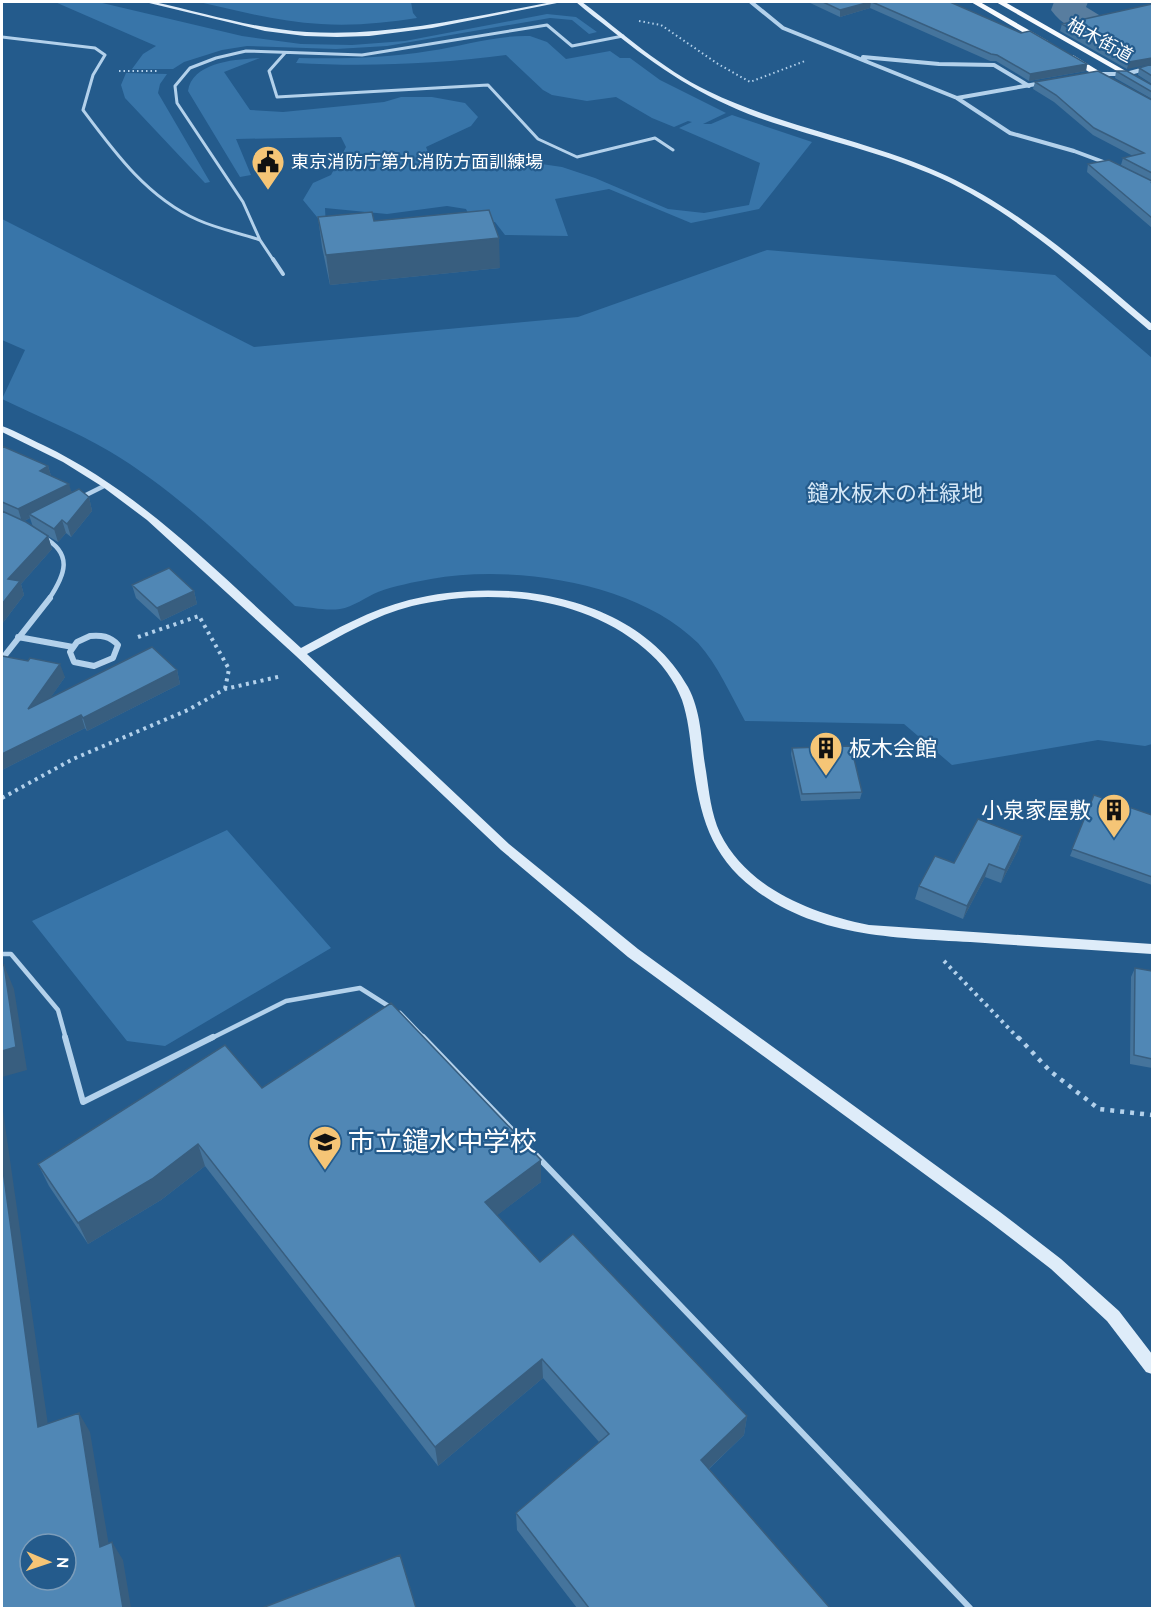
<svg xmlns="http://www.w3.org/2000/svg" width="1154" height="1610" font-family="Cabin,'Noto Sans JP',sans-serif">
  <rect width="100%" height="100%" fill="#245b8c"/>
  <!-- green -->
  <path fill="#3875a9" d="M55,2H98L242,36L301,44L352,45L405,41L547,14L576,17L597,32L589,34L572,20L550,18L387,46L336,49L247,46L222,50L184,62L173,69H132L143,54L156,46Z
    M199,2H411L413,13L417,18C385,23 353,26 321,24C280,22 239,11 199,2Z
    M530,36L547,42L566,59L610,51L620,58H630L660,80L726,113L703,124H711L732,115L812,142L759,209L691,223L609,189L555,199L568,236L505,235L495,222L472,221L466,209L447,206L387,214L325,208L326,228L303,200L313,183L331,175L346,147L341,137L236,139L251,175L240,177L188,91C192,62 236,59 260,58L224,72L250,110L283,112L384,102L401,97H432L465,103L478,117L471,126L426,147L433,164L442,170L453,165L521,161L562,167L595,178L668,209L704,213L749,205L760,163L679,128L692,122L688,121L674,127L652,118L616,97L587,101L552,95L543,90L506,55C436,64 367,67 296,63L299,58C342,59 386,58 429,51C463,46 496,35 530,36Z
    M126,73L167,74L160,84L158,93L210,182L205,183L125,98L121,85Z
    M2,219L254,347L578,317L767,250L1055,275L1152,358V744L1145,746L1098,740L952,765L904,724L745,721C731,696 718,665 698,643C637,582 513,564 431,579C414,582 394,586 378,592C366,597 353,607 340,609C326,611 309,607 295,606C237,551 178,492 109,451C75,431 37,416 2,399L25,350L2,340Z
    M227,830L331,948L165,1046L127,1041L32,921Z"/>
  <g fill="none" stroke-linecap="round" stroke-linejoin="round">
    <!-- river -->
    <path fill="#587d9f" fill-rule="evenodd" d="M1054,2H1088L1086,7L1099,15L1152,21V43C1119,40 1072,40 1051,10Z"/>
    <!-- path-far2 -->
    <path stroke="#b3d1eb" stroke-width="2" stroke-dasharray="1.5 3" stroke-linecap="butt" d="M639,21L661,25L718,64L750,82L805,61
      M119,71H159"/>
    <!-- path-far1 -->
    <path stroke="#b3d1eb" stroke-width="4" stroke-dasharray="3 4.5" stroke-linecap="butt" d="M138,637L199,616L229,669L225,689
      M2,798L73,759L188,710L225,689L282,676
      M944,961L1019,1039"/>
    <!-- path -->
    <path stroke="#b3d1eb" stroke-width="4.5" stroke-dasharray="4 6" stroke-linecap="butt" d="M1018,1037L1050,1071L1099,1109L1152,1115"/>
    <!-- lane-far3 -->
    <path stroke="#b3d1eb" stroke-width="3" d="M2,37L95,48L105,55L93,75L83,110C115,153 148,198 198,220C218,229 240,233 260,240L243,202L177,103L175,86L190,68L216,58L246,51L362,55L547,25L572,46L623,36
      M285,53L269,71L277,97L488,85L538,139L577,157L655,138L673,150
      M260,240L274,261"/>
    <!-- lane-far2 -->
    <path stroke="#b3d1eb" stroke-width="4" d="M273,259L283,274"/>
    <!-- lane-far1 -->
    <path stroke="#b3d1eb" stroke-width="4.5" d="M2,954H11L58,1010L66,1039
      M400,1013L425,1039
      M210,1039L286,1001L360,988L390,1007"/>
    <!-- lane -->
    <path stroke="#b3d1eb" stroke-width="6" d="M65,1037L83,1102L213,1037
      M423,1037L970,1608"/>
    <!-- street-far2 -->
    <path stroke="#b3d1eb" stroke-width="4" d="M751,2L783,28L957,98L1010,133L1074,151L1109,164
      M863,57L939,64L994,65L1029,86
      M1096,74H1126L1152,67
      M957,98L1042,83"/>
    <!-- street-far1 -->
    <path stroke="#b3d1eb" stroke-width="4.5" d="M80,498L106,485
      M43,537C74,554 65,575 49,599"/>
    <!-- street -->
    <path stroke="#b3d1eb" stroke-width="6" d="M90,636C101,635 110,636 118,645L113,658L94,666L74,662L70,652L77,642Z
      M18,637L73,647
      M2,659L50,598"/>
    <!-- secondary -->
    <path fill="#deecf9" fill-rule="evenodd" d="M145,2H154C204,13 255,29 307,32C390,37 471,17 552,2H562L432,28L369,36L337,37L305,36L265,31Z
      M576,2H582C623,33 662,69 708,91C784,128 870,140 947,176C1024,212 1088,270 1152,324V330H1149C1083,275 1019,214 940,178C882,152 819,139 759,118C702,97 658,68 611,30C600,21 587,12 576,2Z
      M2,426C16,431 30,439 43,445C143,493 220,575 301,648C336,629 370,610 409,600C503,576 637,594 688,687C702,713 701,743 706,771C709,791 711,814 720,833C748,889 811,913 869,925L1152,944V954C1096,950 1040,947 985,943C906,938 820,940 754,889C708,854 699,811 692,756C690,737 688,718 682,700C675,681 661,662 645,649C583,596 490,587 412,606C375,615 341,636 307,654L509,844L638,949L1000,1212L1061,1259L1119,1311L1152,1354V1374L1146,1372L1107,1321L1051,1269L990,1222L628,957L501,850L296,656L147,520L103,487L63,462L2,432Z"/>
    <!-- primary -->
    <path fill="#f7fafe" fill-rule="evenodd" d="M971,2H980L1048,41L1041,43Z
      M996,2H1005L1152,86V91Z
      M1067,55H1073L1115,81L1108,83L1067,59Z"/>
  </g>
  <!-- wall -->
  <path fill="#45749c" fill-rule="evenodd" d="M808,2H950L1087,64L1086,71L1029,81L996,61H990L870,8L840,17Z
    M1152,4L1127,69L1060,31L1062,24Z
    M1152,64V84L1138,75L1139,68Z
    M1116,71L1152,85V228L1087,172L1088,164L1143,177L1121,165L1123,158L1133,156L1093,135L1054,102L1033,89L1035,82L1152,99L1115,78Z
    M318,217L374,221L500,268L330,285L322,247Z
    M2,446L48,466L51,476L72,492L89,497L92,511L71,537L66,533L58,542L48,536L52,549L21,584L24,595L2,624ZM30,518L33,527L24,521Z
    M132,585L194,591L197,604L161,621L136,598Z
    M2,656L65,677L50,698L177,670L180,684L87,731L85,728L2,770Z
    M792,748L862,792L860,799L801,801L791,754Z
    M1094,795L1152,815V885L1070,856Z
    M1022,836L1018,850L1001,883L985,877L963,919L915,899L919,886L954,863Z
    M1135,968L1152,971V1068L1130,1064L1131,977Z
    M262,1088L541,1160V1182L497,1215L540,1262L747,1416L744,1435L709,1469L830,1608H577L517,1530L516,1513L599,1442L543,1378L438,1466L205,1166L161,1200L88,1244L49,1186L38,1164Z"/>
  <!-- shaded-wall -->
  <path fill="#385e7f" d="M871,2L870,8L840,17V10Z
    M1152,58V64L1127,69L1129,62Z
    M1087,64L1086,71L1029,81L1030,74Z
    M499,238L500,268L330,285L326,255Z
    M48,466L52,479L40,471Z
    M69,484L73,497L29,514L30,518L22,522L18,509Z
    M89,497L92,511L71,537L67,524Z
    M62,520L66,533L58,542L54,529Z
    M48,536L52,549L21,584L24,595L2,624V604L8,579Z
    M194,591L197,604L161,621L157,608Z
    M60,664L65,677L33,723L28,709Z
    M177,670L180,684L87,731L83,718Z
    M81,715L85,728L2,770V754Z
    M1022,836L1018,850L1001,883L1005,870Z
    M989,864L985,877L963,919L967,906Z
    M4,965L14,989L27,1070L2,1077Z
    M2,1104L51,1446L38,1427L2,1163Z
    M198,1144L205,1166L161,1200L88,1244L78,1223Z
    M541,1160V1182L487,1223L485,1202Z
    M542,1359L543,1378L438,1466L435,1447Z
    M79,1413L90,1432L112,1564L100,1547Z
    M747,1416L744,1435L699,1478L701,1460Z
    M112,1542L123,1560L131,1608H123Z"/>
  <!-- building -->
  <path fill="#5087b5" stroke="#385e7f" stroke-width="1.5" fill-rule="evenodd" d="M823,2H870L840,10Z
    M872,2H950L1021,33L1030,31L1087,64L1030,74L997,55L991,54Z
    M1152,4V58L1129,62L1062,24Z
    M1152,64V76L1139,68Z
    M1098,71L1152,100V173L1123,158L1144,153L1094,128L1056,95L1035,82Z
    M1116,71H1127L1152,85V92Z
    M1109,160L1152,181V183L1151,182L1152,184V218L1088,164Z
    M489,210L499,238L326,255L318,217L372,212L374,221Z
    M2,446L48,466L40,471L69,484L18,509L2,502Z
    M79,489L89,497L67,524L62,520L54,529L29,514Z
    M2,511L26,522L48,536L8,579L20,581L2,604Z
    M169,568L194,591L157,608L132,585Z
    M152,647L177,670L83,718L81,715L2,754V656L28,661L30,658L60,664L28,709Z
    M851,746L862,792L802,794L792,748Z
    M1094,795L1152,815V877L1072,849Z
    M978,819L1022,836L1005,870L989,864L967,906L919,886L935,856L954,863Z
    M4,965L16,1047L2,1051V966Z
    M1135,968L1152,971V1059L1134,1055Z
    M391,1003L541,1160L485,1202L540,1262L573,1234L747,1416L701,1460L830,1608H589L516,1513L609,1434L542,1359L435,1447L198,1144L152,1179L78,1223L38,1164L225,1045L262,1088Z
    M2,1163L38,1427L79,1413L100,1547L112,1542L123,1608H2ZM30,1544H66V1580H30Z
    M400,1555L416,1608H262Z"/>
  <!-- icons -->
  <defs>
    <g id="civic-pin" transform="scale(1.725)"><path d="M0 17L-7.5 6A9.5 9.5 0 1 1 7.5 6Z" fill="#f5c576" stroke="#245b8c"/><path d="M-.6-6.5H3V-4.5H.6V-3L4-1V1h2V6H-6V1h2V-1L-.6-3ZM-1.2 2.5V6h2.4V2.5Z" fill="#111"/></g>
    <g id="building-pin" transform="scale(1.725)"><path d="M0 17L-7.5 6A9.5 9.5 0 1 1 7.5 6Z" fill="#f5c576" stroke="#245b8c"/><path d="M-4-6H4V6H1V3H-1V6H-4ZM-2.5-4.3h1.7v1.8h-1.7ZM.8-4.3h1.7v1.8H.8ZM-2.5-1h1.7V.8h-1.7ZM.8-1h1.7V.8H.8Z" fill="#111"/></g>
    <g id="school-pin" transform="scale(1.725)"><path d="M0 17L-7.5 6A9.5 9.5 0 1 1 7.5 6Z" fill="#f5c576" stroke="#245b8c"/><path d="M0-5L7-2L0 1L-7-2ZM-4 1L0 2.5L4 1V4Q0 6-4 4Z" fill="#111"/></g>
  </defs>
  <g fill-rule="evenodd">
    <use href="#civic-pin" x="268" y="162"/>
    <use href="#building-pin" x="826" y="748"/>
    <use href="#building-pin" x="1114" y="810"/>
    <use href="#school-pin" x="325" y="1142"/>
  </g>
  <g text-anchor="middle" stroke-width="4.5" stroke-linejoin="round" paint-order="stroke">
    <!-- far-street labels -->
    <g font-size="18" fill="#fff" stroke="#245b8c">
      <text transform="translate(1100 40) rotate(29)" y="6">柚木街道</text>
    </g>
    <!-- far-poi labels -->
    <g font-size="18" fill="#fff" stroke="#245b8c" text-anchor="start">
      <text x="291" y="168">東京消防庁第九消防方面訓練場</text>
    </g>
    <!-- park labels -->
    <g font-size="22" fill="#d7e9f8" stroke="#245b8c">
      <text x="895" y="501">鑓水板木の杜緑地</text>
    </g>
    <!-- poi labels -->
    <g font-size="22" fill="#fff" stroke="#245b8c" text-anchor="start">
      <text x="849" y="756">板木会館</text>
      <text x="1091" y="818" text-anchor="end">小泉家屋敷</text>
    </g>
    <!-- near-poi labels -->
    <g font-size="27" fill="#fff" stroke="#245b8c" text-anchor="start">
      <text x="348" y="1151">市立鑓水中学校</text>
    </g>
  </g>
  <!-- border -->
  <rect width="1154" height="1610" fill="none" stroke="#ffffff" stroke-width="6"/>
  <!-- north arrow -->
  <g transform="translate(48 1562) rotate(92)"><circle r="28" fill="#245b8c" stroke="#7c9dba" stroke-width="1.5"/>
  <path d="M0-4.5L10 22L0 15L-10 22Z" fill="#f5c576"/>
  <text y="-9" font-size="16" font-weight="bold" text-anchor="middle" fill="#ffffff">N</text>
  </g>
</svg>
